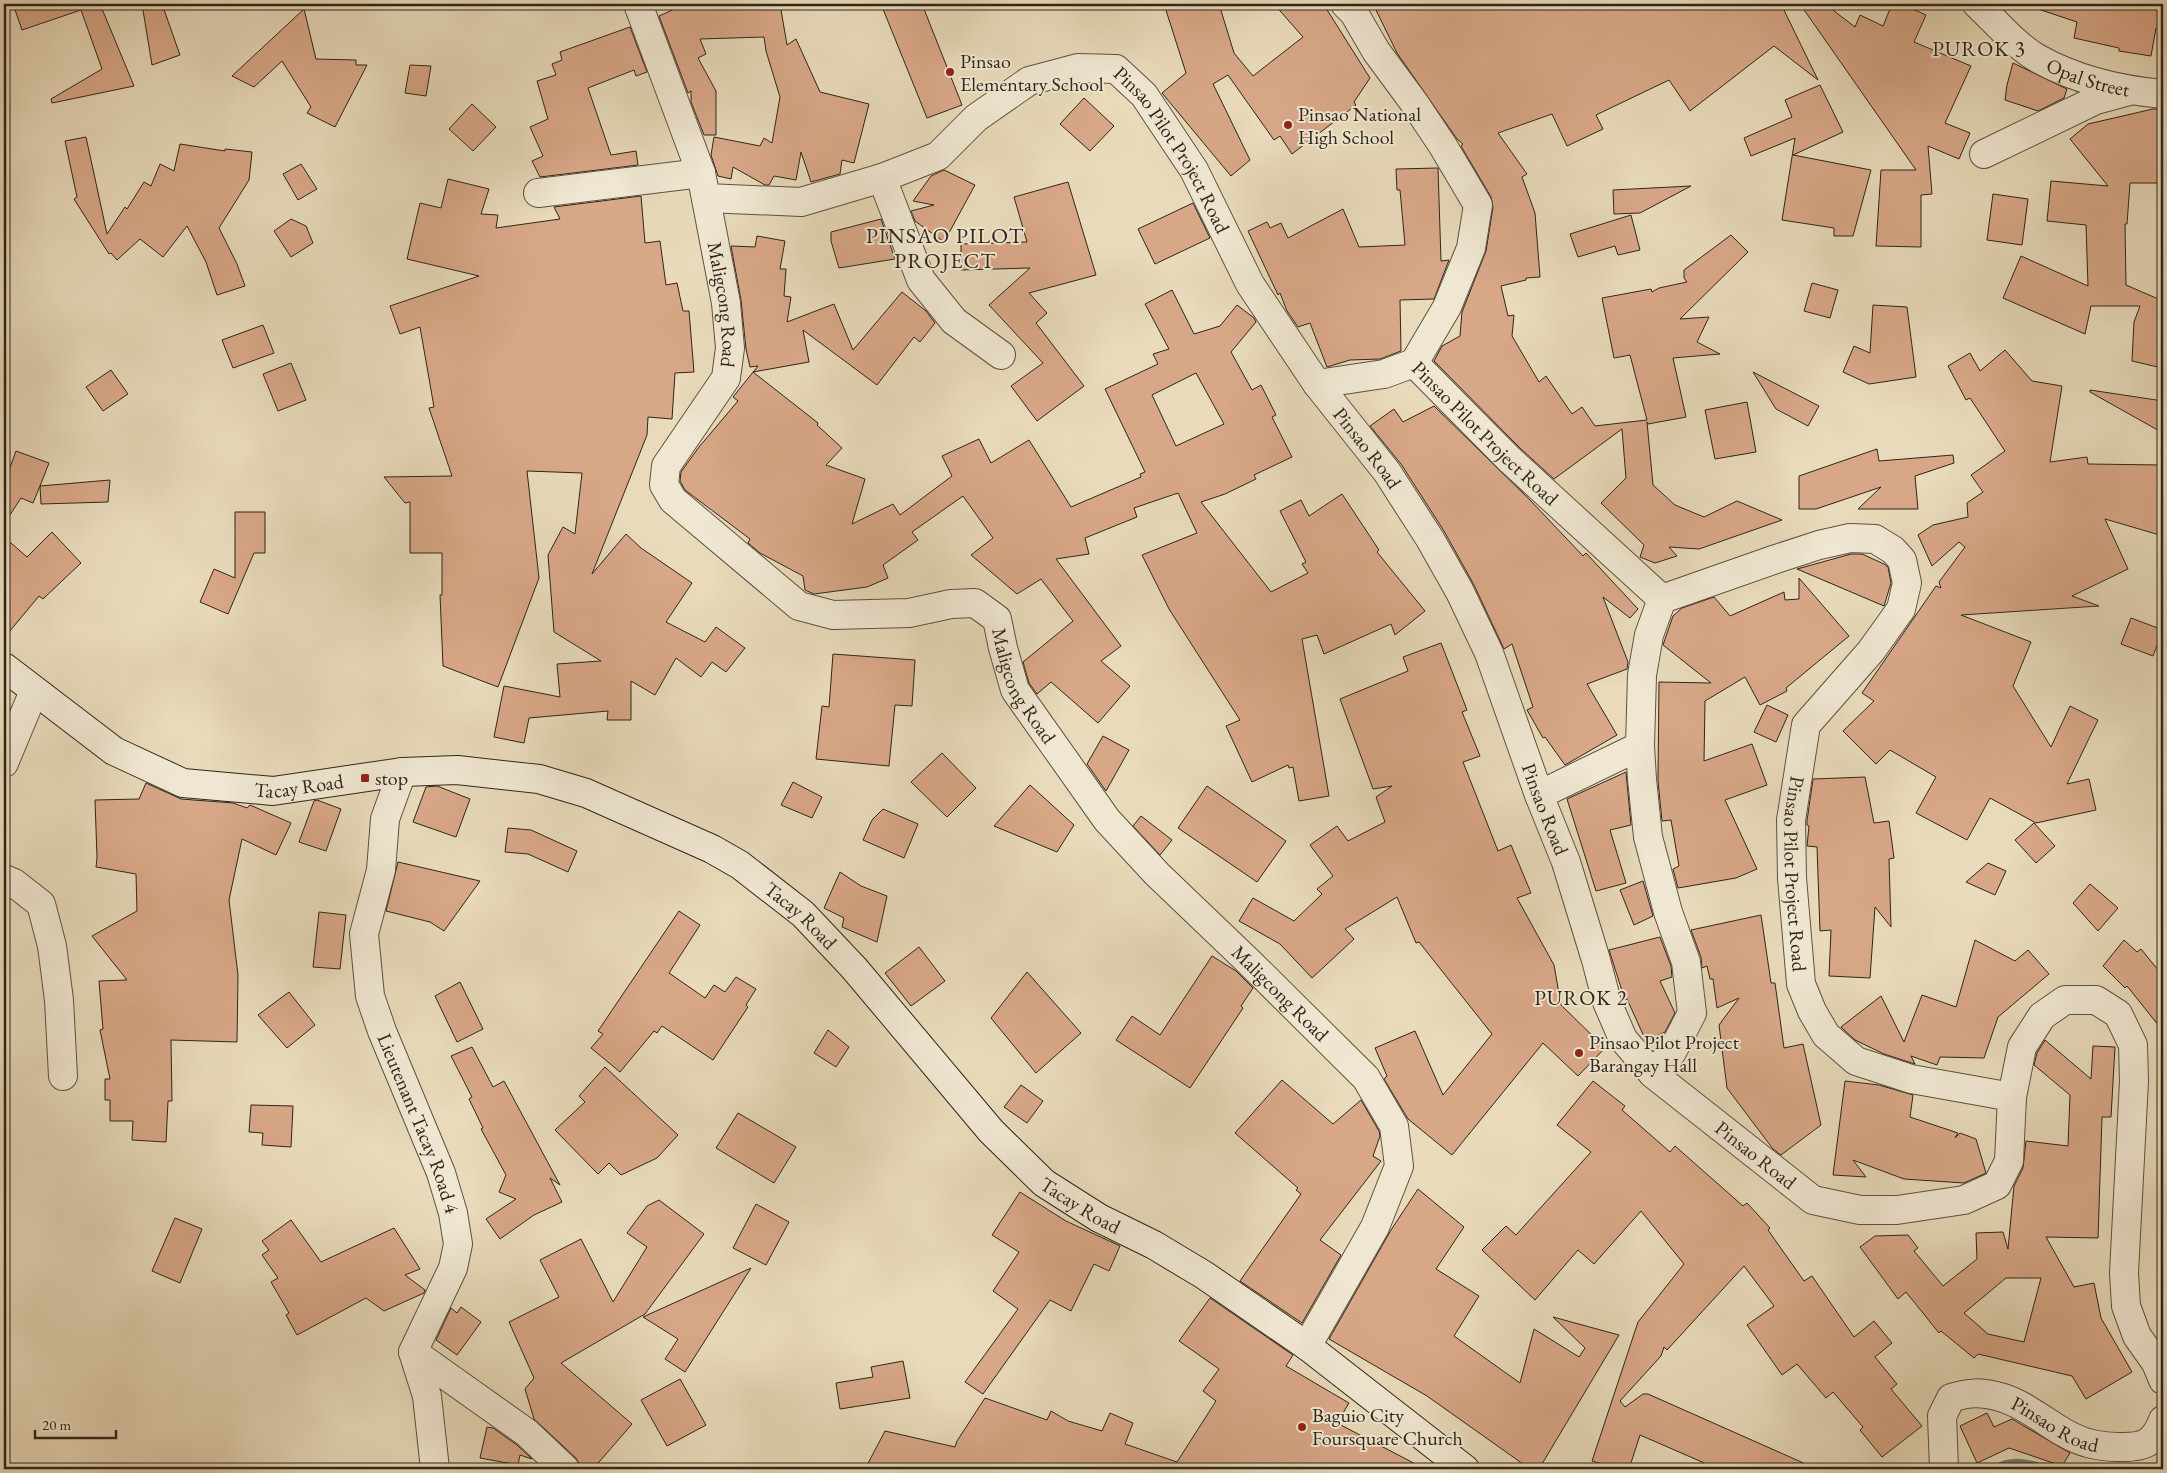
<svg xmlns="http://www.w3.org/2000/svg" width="2167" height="1473" font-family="'EB Garamond',serif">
  <rect width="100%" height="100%" fill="#e8daba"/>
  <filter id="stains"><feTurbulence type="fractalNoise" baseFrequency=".004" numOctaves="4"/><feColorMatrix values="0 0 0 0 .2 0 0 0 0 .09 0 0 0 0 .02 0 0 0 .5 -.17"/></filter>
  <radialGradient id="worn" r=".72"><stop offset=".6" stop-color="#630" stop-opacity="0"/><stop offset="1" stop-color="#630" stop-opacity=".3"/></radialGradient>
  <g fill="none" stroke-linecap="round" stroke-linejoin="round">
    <!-- stream -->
    <path stroke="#6e7e77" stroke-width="9" d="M1996,1469C2012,1459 2029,1464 2046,1469"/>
  </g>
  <!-- building -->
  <path fill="#d8a788" stroke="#2e2519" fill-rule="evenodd" d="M13,4H100L134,86L52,103L51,99L102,69L81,10L22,30Z
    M142,4H162L180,55L152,65Z
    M686,4H780L787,45L796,39L820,92L869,104L854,163L842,160L840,174L811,182L801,152L796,180L774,176L769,185H765L733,167L731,179L718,176L711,155L714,137L760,146L764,138L772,143L780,97L766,51L764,37L700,39L706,54L698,58L716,91V135H704L691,102V91L688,93L659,16Z
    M881,4H922L962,105L927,118Z
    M1164,4H1219L1234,53L1253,76L1303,37L1274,4L1324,5L1370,78L1354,102L1356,105L1292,154L1280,136L1274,140L1228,75L1213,84L1250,160L1231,176L1162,93L1186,73Z
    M1373,4H1781L1818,80L1774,46L1690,111L1669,80L1596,115L1603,129L1567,146L1552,114L1498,133L1527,174L1522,177L1535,213L1540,277L1526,278V280L1501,286L1508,316L1514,315L1512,336L1539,382L1546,376L1572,414L1582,407L1595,426L1647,420L1630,355L1614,358L1602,298L1651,289L1652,292L1659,288L1687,282L1684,278V270L1731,235L1748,252L1680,319L1709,317L1697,342L1720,354L1673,358L1686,417L1648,424L1647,422L1653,485L1675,505L1704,517L1737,501L1782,520L1699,549L1669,547L1677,556L1655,563L1640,557L1644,545L1601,503L1626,478L1622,429L1554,479L1520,448L1434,361L1442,346L1460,336L1462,312L1486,251L1493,207L1491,197L1461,146L1463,144L1457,139L1397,53Z
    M1800,4H1825L1855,27L1860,15L1883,26L1892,4H1901L1926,15L1914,42L1971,66L1945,123L1970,133L1959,159L1928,146L1932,194L1921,195V247L1876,246L1881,170H1916Z
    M2035,4H2162L2159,28H2156L2151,56L2119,51V48L2074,38L2077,22L2035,8Z
    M304,9L316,59L356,60V65H367L335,127L307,113L311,107L282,61L254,87L232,76Z
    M630,27L647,72L636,76L634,70L588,88L611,155L636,151L638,165L540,177L532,161L543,156L530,127L548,119L537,81L556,75L552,64L562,60L560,52Z
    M2013,63L2067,89L2064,98L2038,111L2005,100L2007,85Z
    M410,65L431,66L426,96L405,93Z
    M1820,85L1843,132L1793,155L1871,170L1853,236H1834V228L1782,220L1795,138L1751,156L1744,138L1792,117L1785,100Z
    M1084,98L1114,126L1090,151L1060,124Z
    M472,104L496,127L473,151L449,129Z
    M2153,109H2163V183H2130L2127,224H2125L2126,285L2163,301L2162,368L2132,361L2134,322L2140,306H2091L2085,334L2003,298L2021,256L2088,286L2086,225L2047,221L2051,181L2108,186L2070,139L2088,124Z
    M86,137L107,234L125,207L127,209L144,182L151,186L160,164L174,171L180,144L225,151V149L252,152L249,180L219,228L237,264L245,286L217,295L206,262L187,226L163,257L140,239L117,260L111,253L109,254L74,199L77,197L65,141Z
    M301,164L317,189L298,200L283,174Z
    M1438,168L1441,261L1449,260L1434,299L1400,300L1401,351L1380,359L1350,360L1327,367L1310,323L1298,327L1287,311L1280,293L1278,295L1248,231L1267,222L1270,228L1281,223L1288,238L1343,209L1359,247L1405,245L1400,190H1397L1396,169Z
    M944,170L975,185L944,242L915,221L911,211L934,205L913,201L931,176Z
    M448,179L489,189L481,214L498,215L496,228L560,219L554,207L641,196L645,243L660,241L666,285L677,283L683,311H689L694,372L675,373L672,419L648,417L647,435L592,574L626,534L641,548L692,583L666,622L705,642L716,627L745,648L726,672L712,662L701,677L676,658L655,695L631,681V720H607L608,711L529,718L524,743L494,737L504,686L560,697L557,664L601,661L554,632L548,555L563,527L575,534L582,473L527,471L539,578L498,687L443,666L440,595H442V553H410V502L405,503L384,477L452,476L429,408L434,407L420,327L400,334L390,306L479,276L407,259L420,203L441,208Z
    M1068,182L1096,275L1029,293L1047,313L1036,323L1084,386L1037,421L1011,386L1043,363L989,305L1030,268L961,270V244L1027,242L1014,197Z
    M1691,186L1640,213L1614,214L1613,190Z
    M1993,194L2028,199L2022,245L1987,240Z
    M1193,203L1210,238L1155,264L1138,229Z
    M1631,215L1640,250L1618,255L1615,246L1578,257L1570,234Z
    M291,219L306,226L313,243L291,257L274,231Z
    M881,219L895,259L839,268L831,241V232Z
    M757,236L785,241L780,269H786L784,296L791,297L787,322L834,304L853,350L902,292L926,311L935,323L920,342L914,337L877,385L803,330L809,362L753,372L818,423L817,425L842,448L826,465L865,479L852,524L893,504L900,515L952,476L942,456L979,439L991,463L1029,440L1071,507L1141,477L1140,474L1145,472L1105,389L1158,364L1153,354L1169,349L1145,304L1172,290L1194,334L1220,326L1237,305L1254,318L1256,322L1231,352L1252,390L1261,385L1276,415L1272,417L1292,457L1254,475L1256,479L1225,494L1201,502L1271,592L1308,573L1302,564L1306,562L1280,511L1301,500L1309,516L1342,494L1379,550L1377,552L1425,611L1395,635L1391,624L1324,654L1317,635L1302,639L1329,796L1299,801L1293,767L1289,768L1288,765L1252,782L1226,726L1240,720L1169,609L1142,555L1197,533L1178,493L1134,508L1137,517L1085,538L1089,554L1056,559L1121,646L1101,661L1130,686L1098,723L1051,682L1037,694L1029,683L1023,662L1073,621L1041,579L1017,594L971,555L993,538L963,496L912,532L918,540L883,565L888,578L867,587L814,594L805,590L803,576L760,553L748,543L750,539L685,490L680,481L681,472L699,447L738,401L733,397L758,366L750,367L746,349L741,300L731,246L755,247ZM1196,373L1224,424L1176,446L1152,395Z
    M1812,283L1838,290L1830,318L1804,311Z
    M1873,305L1907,307L1916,377L1869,384L1843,372L1854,346L1870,353Z
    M263,325L274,353L233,368L222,340Z
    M2005,350L2032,381L2062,386L2050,462L2087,457L2088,464L2163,465V536L2105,519L2128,569L2072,596L2099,606L1961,615L2031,642L2013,686L2051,747L2070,706L2098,720L2067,784L2089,779L2096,810L2036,823L1990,798L1967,840L1916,813L1936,777L1890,750L1876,764L1843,731L1874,701L1862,693L1936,586L1941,588L1939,582L1965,547L1959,542L1932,566L1918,535L1933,525L1968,517L1967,503L1983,492L1971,475L2005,451L1970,398L1966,400L1948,366L1970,353L1980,371Z
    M291,363L306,400L278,411L263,374Z
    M111,370L128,394L103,411L86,387Z
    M1753,372L1819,406L1808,426L1776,409Z
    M2090,390L2163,401V433L2090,392Z
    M1747,402L1756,452L1715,459L1705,410Z
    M1434,406L1530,500L1583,556L1586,553L1638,609L1630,618L1603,597L1628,662L1627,669L1587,684L1617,735L1565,765L1545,737L1543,738L1527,710L1533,707L1512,644L1504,649L1474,585L1444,531L1401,464L1370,426L1394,409L1403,422Z
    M1877,449L1879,461L1953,455L1954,463L1915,476L1918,509H1858L1881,487L1816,509H1799V476Z
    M16,451L49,463L40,486L110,480L108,502L41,504L40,486L33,503L21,498L4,524V484Z
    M235,512H265V553H254L228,614L200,602L214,569L235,578Z
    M52,532L81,563L43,599L39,596L4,638V537L27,557Z
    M1851,554H1862L1884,564L1888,567L1891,583L1884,606L1797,569Z
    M1799,578L1849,636L1786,688L1787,691L1760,705L1745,677L1705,701L1704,761L1752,744L1767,785L1725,800L1757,869L1736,878L1678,888L1673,869L1679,866L1671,820L1662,821L1658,781L1659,682L1711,683L1663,645L1673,616L1682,608L1714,597L1730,616L1784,592L1785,600L1799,599Z
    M2131,618L2163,630L2153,656L2121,644Z
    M1441,643L1467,710L1462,712L1480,756L1463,762L1498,851L1511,845L1531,893L1517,898L1554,965L1561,1005L1605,1048L1578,1076L1543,1043L1452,1155L1408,1119L1384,1079L1387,1076L1375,1048L1415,1031L1443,1095L1492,1034L1419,942L1416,943L1397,897L1345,929L1354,939L1312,978L1280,944L1239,921L1253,898L1294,921L1322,894L1317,889L1333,876L1310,845L1337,826L1348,841L1385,822L1376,797L1392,786L1373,789L1340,699L1408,671L1403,657Z
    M833,654L915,660L912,706L895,705L889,766L816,759L822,706L829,707Z
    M1767,705L1788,715L1776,742L1754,732Z
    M1103,736L1129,750L1106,791L1087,764Z
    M942,753L976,788L947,817L911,782Z
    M1626,772L1631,825L1610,830L1626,883L1596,891L1567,799Z
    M1865,777L1874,823L1889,821L1894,858L1889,859L1891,927L1875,907L1870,978L1829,976L1831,930L1820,931L1817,847L1807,846L1809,826L1807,825V821L1813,779Z
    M793,782L822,797L812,818L781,805Z
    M146,783L181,799L233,803L247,808L250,805L291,823L276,855L242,839L229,900L238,975L237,1042L171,1040L172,1101H168L166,1142L132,1140L133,1121H110V1100H105V1079H110L100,1030L103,1029L99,981L127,980L92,936L137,911L136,874L96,867L97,858L95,800L139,799Z
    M1030,785L1074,825L1057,852L994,826Z
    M437,786L470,799L456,837L413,822L426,787Z
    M1207,786L1286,841L1257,882L1178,828Z
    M317,800L341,809L326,851L299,842L314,801Z
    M883,809L918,824L904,858L863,840L872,820Z
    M1141,816L1172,840L1160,855L1133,826Z
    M2034,823L2055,846L2036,863L2015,840Z
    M508,828L531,830L577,851L568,872L528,854L505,852Z
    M398,862L480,881L444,931L430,922L386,911Z
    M1988,863L2006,871L1995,895L1966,882Z
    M840,872L861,886L887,896L877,942L842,927L844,918L824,908Z
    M1643,881L1653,916L1634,925L1620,890Z
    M2090,884L2118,908L2098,931L2073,903Z
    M679,911L700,925L669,973L705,998L714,985L725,992L736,977L756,989L746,1005L748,1007L713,1060L662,1026L657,1033L654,1031L620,1072L591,1048L603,1034L598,1031Z
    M319,912L346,915L340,969L313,967Z
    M1761,915L1771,983H1775L1784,1048L1803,1044L1821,1125L1781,1155L1773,1149L1727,1088L1719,1025L1739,998L1717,1008L1713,979H1710L1707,966L1702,968L1701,957L1691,930Z
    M1660,937L1671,966L1672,977L1660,981L1675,1013L1665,1032L1646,1041L1627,999L1625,1000L1609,950Z
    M1975,940L2015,961L2028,950L2049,974L1998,1017L1984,1058L1940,1057L1937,1065L1911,1056L1915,1064L1884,1054L1855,1040L1841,1027L1881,996L1904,1042L1922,995L1956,1007Z
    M2124,940L2137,952L2141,949L2163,976V1031L2127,986L2125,988L2103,966Z
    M919,947L945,981L911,1006L885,973Z
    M1212,956L1236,971L1253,988L1241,1006L1243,1008L1190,1088L1116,1040L1132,1016L1160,1035Z
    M1027,972L1081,1033L1036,1073L991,1018Z
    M460,982L483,1029L457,1042L435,996Z
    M289,992L315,1025L287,1048L258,1015Z
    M828,1030L849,1047L836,1067L814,1053Z
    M2045,1040L2091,1079L2093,1046L2115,1047L2111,1117H2102L2098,1238L2046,1237L2074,1287L2094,1283L2101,1318L2132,1372L2086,1399L2072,1376L1978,1354L1974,1358L1941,1331L1939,1333L1906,1292L1898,1299L1860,1247L1875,1236L1908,1235L1918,1248L1914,1251L1943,1286L1977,1259L1976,1233L2003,1232L2008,1249L2014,1186L2023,1168L2026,1141L2068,1146L2070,1095L2034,1065L2037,1053ZM2006,1278H2041L2024,1342L1988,1334L1964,1313Z
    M472,1047L493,1087L504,1081L560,1185L550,1178L562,1202L534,1215L500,1239L486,1219L516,1199L499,1192L506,1175L481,1129L483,1128L469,1099L472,1097L451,1056Z
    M605,1067L678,1135L657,1158L621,1175L609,1163L598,1174L555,1130L585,1102L579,1096Z
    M1282,1080L1333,1124L1361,1100L1379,1131L1380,1136L1373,1156L1381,1161L1320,1240L1341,1255L1302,1323L1240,1281L1301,1194L1296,1190L1298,1188L1235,1133Z
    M1593,1081L1625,1106L1622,1110L1670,1152L1675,1146L1743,1206L1747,1203L1770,1228L1768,1230L1804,1281L1812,1276L1854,1337L1874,1321L1892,1343L1875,1357L1897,1384L1891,1389L1922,1426L1882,1457L1860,1430L1863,1427L1833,1392L1826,1398L1797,1364L1782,1375L1747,1325L1774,1306L1744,1266L1667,1350L1664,1347L1661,1356L1620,1401L1625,1407L1643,1394H1648L1817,1469H1718L1640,1435L1629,1469H1619L1592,1461L1638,1322L1684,1264L1641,1211L1594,1264L1578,1250L1535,1300L1482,1250L1506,1226L1516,1235L1591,1152L1557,1125Z
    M1845,1081L1879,1085L1913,1095L1910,1117L1958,1133L1955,1138L1960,1133L1976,1139L1986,1173L1964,1183L1904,1179L1853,1160L1866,1177L1833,1175Z
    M1021,1085L1043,1101L1027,1123L1004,1107Z
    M251,1105L293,1106L291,1147L262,1145L263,1133L249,1132Z
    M738,1113L796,1147L774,1183L716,1148Z
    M1418,1189L1464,1227L1436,1269L1479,1296L1454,1336L1520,1383L1534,1329L1579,1357L1585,1348L1553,1317L1619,1335L1539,1469H1530L1427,1396L1329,1339L1391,1230Z
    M1020,1192L1066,1221L1120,1246L1109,1271L1094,1264L1071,1311L1050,1300L983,1394L965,1382L1018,1309L993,1291L1019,1252L992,1235Z
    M659,1200L704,1234L645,1314L561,1363L632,1424L593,1469H582L576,1458L534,1419L525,1389L534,1378L509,1322L559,1297L540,1260L581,1239L613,1302L647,1247L627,1233L647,1206Z
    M756,1204L789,1222L766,1265L733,1248Z
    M175,1218L202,1229L180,1283L152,1271Z
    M291,1220L321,1262L394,1228L420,1269L405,1275L425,1290L424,1293L384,1311L366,1298L297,1335L286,1315L289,1313L271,1282L278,1278L262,1255L269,1250L262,1241Z
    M751,1268L685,1372L665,1359L678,1339L643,1317Z
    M1210,1298L1293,1355L1286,1366L1349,1403L1337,1423L1425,1469H865L885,1431L955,1447L957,1441L985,1398L1047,1420L1051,1411L1068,1421L1102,1431L1110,1413L1133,1423L1125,1444L1177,1462L1216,1401L1203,1391L1219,1369L1179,1341Z
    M461,1307L481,1322L457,1355L436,1340L451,1308L457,1313Z
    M903,1361L910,1398L840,1409L836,1383L873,1377L871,1367Z
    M680,1379L706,1425L667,1446L641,1400Z
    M1987,1413L1994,1427L2012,1419L2070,1453L2062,1466L2009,1448L1977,1463L1960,1426Z
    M487,1427L493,1428L517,1445L532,1459L520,1455L518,1465L480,1458Z"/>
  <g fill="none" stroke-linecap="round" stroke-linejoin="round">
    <!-- minor casing -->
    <g stroke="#5c5241" stroke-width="30">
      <g id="minor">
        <path id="s1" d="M638,4L701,173L726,303L730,348L726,378L666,466L664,485L673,500L799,606L833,615L909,613L951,604L975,603L997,619L1003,648L1015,690L1107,820L1157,874L1249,962L1366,1078L1394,1126L1399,1166L1375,1227L1307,1346"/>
        <path d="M1345,4L1354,13L1376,51L1415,104L1443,146L1478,205L1471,248L1447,307L1414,363"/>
        <path id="s2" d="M1977,4C1996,22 2015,45 2037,58C2076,80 2119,90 2163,94"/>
        <path d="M1984,154L2096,100L2129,91"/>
        <path d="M882,178L921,280L954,321L1001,355"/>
        <path d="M538,193L701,173"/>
        <path id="s3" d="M706,198L801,202L882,178L938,156L976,118L1029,81L1078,68L1116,69L1144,95L1194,170L1250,284L1317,384L1387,472L1430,539L1460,592L1489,653L1539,795L1566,862L1596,960L1607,1002L1623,1039L1653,1074L1813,1200L1860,1210H1897L1964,1200L1997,1185L2009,1161L2012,1097L2022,1047L2042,1016L2065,1000H2096L2118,1014L2133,1045L2134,1081L2124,1273L2126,1306L2137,1336L2156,1363L2163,1380"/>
        <path id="s4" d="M1414,363L1509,459L1662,599"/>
        <path d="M1317,384L1384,374L1414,363"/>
        <path d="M4,763L34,691"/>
        <path id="s5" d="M402,772L385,819L381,870L364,934L370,996L382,1031L441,1173L453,1213L458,1244L453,1268L413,1352L427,1396L435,1469"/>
        <path d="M1539,795L1640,746"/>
        <path d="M4,879L14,883L41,904L52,946L59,1000L63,1076"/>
        <path id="s6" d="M1653,1074L1672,1052L1692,1013L1686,962L1668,912L1648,837L1642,779L1640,746L1642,675L1649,635L1662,599L1776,559L1819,545L1850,538L1875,539L1893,550L1902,560L1907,583L1901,609L1871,651L1806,725L1791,820L1792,878L1801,984L1812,1011L1826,1035L1856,1061L1911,1079L2012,1097"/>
        <path d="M413,1352L527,1433L565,1469"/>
        <path id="s7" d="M1944,1469L1942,1416L1951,1398C1970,1392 1980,1392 2000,1397C2032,1406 2056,1434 2088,1443C2101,1447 2136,1450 2148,1442C2155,1437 2160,1428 2163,1420"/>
      </g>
    </g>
    <!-- secondary casing -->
    <g stroke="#2e2519" stroke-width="30">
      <g id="secondary">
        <path id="s8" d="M4,667L114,751L183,783L273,791L402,772L457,770L539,779L586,793L712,849L740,865L803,914L854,968L991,1131L1044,1183L1099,1218L1154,1245L1204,1275L1307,1346L1465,1469"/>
      </g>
    </g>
    <!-- minor -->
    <use href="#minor" stroke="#f0e7d2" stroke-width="28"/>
    <!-- secondary -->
    <use href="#secondary" stroke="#f0e7d2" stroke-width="28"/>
  </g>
  <!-- markers -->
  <g fill="#8f2418" stroke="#f0e7d2" stroke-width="2">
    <circle cx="950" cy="72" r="5"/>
    <circle cx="1288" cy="125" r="5"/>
    <rect x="360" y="773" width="10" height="10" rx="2.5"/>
    <circle cx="1579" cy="1053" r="5"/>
    <circle cx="1302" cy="1427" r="5"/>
  </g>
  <g text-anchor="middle" stroke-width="4" stroke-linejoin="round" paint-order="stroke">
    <!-- poi labels -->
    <g font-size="20" fill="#2e2519" stroke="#f0e7d2" text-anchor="start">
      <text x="960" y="68">Pinsao<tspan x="960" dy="23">Elementary School</tspan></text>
      <text x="1298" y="121">Pinsao National<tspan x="1298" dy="23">High School</tspan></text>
      <text x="375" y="785">stop</text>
      <text x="1589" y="1049">Pinsao Pilot Project<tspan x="1589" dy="23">Barangay Hall</tspan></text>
      <text x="1312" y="1422">Baguio City<tspan x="1312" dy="23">Foursquare Church</tspan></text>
    </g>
    <!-- street labels -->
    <g font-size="20" fill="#2e2519" stroke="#f0e7d2">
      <text dy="7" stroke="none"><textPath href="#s2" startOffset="136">Opal Street</textPath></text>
      <text dy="7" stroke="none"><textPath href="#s3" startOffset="546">Pinsao Pilot Project Road</textPath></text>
      <text dy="7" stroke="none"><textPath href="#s1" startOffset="314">Maligcong Road</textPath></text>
      <text dy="7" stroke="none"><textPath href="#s4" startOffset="100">Pinsao Pilot Project Road</textPath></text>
      <text dy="7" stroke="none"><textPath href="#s3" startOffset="904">Pinsao Road</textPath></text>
      <text dy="7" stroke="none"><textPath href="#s1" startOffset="974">Maligcong Road</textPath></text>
      <text dy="7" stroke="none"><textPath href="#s8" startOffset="331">Tacay Road</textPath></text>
      <text dy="7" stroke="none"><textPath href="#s3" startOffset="1309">Pinsao Road</textPath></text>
      <text dy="7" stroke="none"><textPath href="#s6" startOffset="1104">Pinsao Pilot Project Road</textPath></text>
      <text dy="7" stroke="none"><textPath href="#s8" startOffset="871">Tacay Road</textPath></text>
      <text dy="7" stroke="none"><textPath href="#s1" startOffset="1379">Maligcong Road</textPath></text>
      <text dy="7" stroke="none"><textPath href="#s5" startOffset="366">Lieutenant Tacay Road 4</textPath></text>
      <text dy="7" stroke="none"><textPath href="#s3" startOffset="1729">Pinsao Road</textPath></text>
      <text dy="7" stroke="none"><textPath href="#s8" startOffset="1276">Tacay Road</textPath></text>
      <text dy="7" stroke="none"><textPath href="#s7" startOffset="185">Pinsao Road</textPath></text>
    </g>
    <!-- neighbourhood labels -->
    <g font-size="21" letter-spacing="1" fill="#2e2519" stroke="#f0e7d2">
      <text x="1979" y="56">PUROK 3</text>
      <text x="1581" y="1005">PUROK 2</text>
    </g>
    <!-- quarter labels -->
    <g font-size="22" letter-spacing="1" fill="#2e2519" stroke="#f0e7d2">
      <text x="945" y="243">PINSAO PILOT<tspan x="945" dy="25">PROJECT</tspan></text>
    </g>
  </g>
  <!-- margin -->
  <rect width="2167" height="1473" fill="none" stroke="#e8daba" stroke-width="20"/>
  <rect x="5" y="5" width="2157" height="1463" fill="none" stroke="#2e2519" stroke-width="2.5"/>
  <rect x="10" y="10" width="2147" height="1453" fill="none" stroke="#2e2519"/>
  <!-- scale -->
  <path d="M35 1430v8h81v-8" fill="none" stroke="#2e2519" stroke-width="2.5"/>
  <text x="42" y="1430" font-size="15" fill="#2e2519" stroke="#f0e7d2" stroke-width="4" paint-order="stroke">20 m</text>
  <rect width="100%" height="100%" filter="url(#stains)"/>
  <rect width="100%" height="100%" fill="url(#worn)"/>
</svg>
